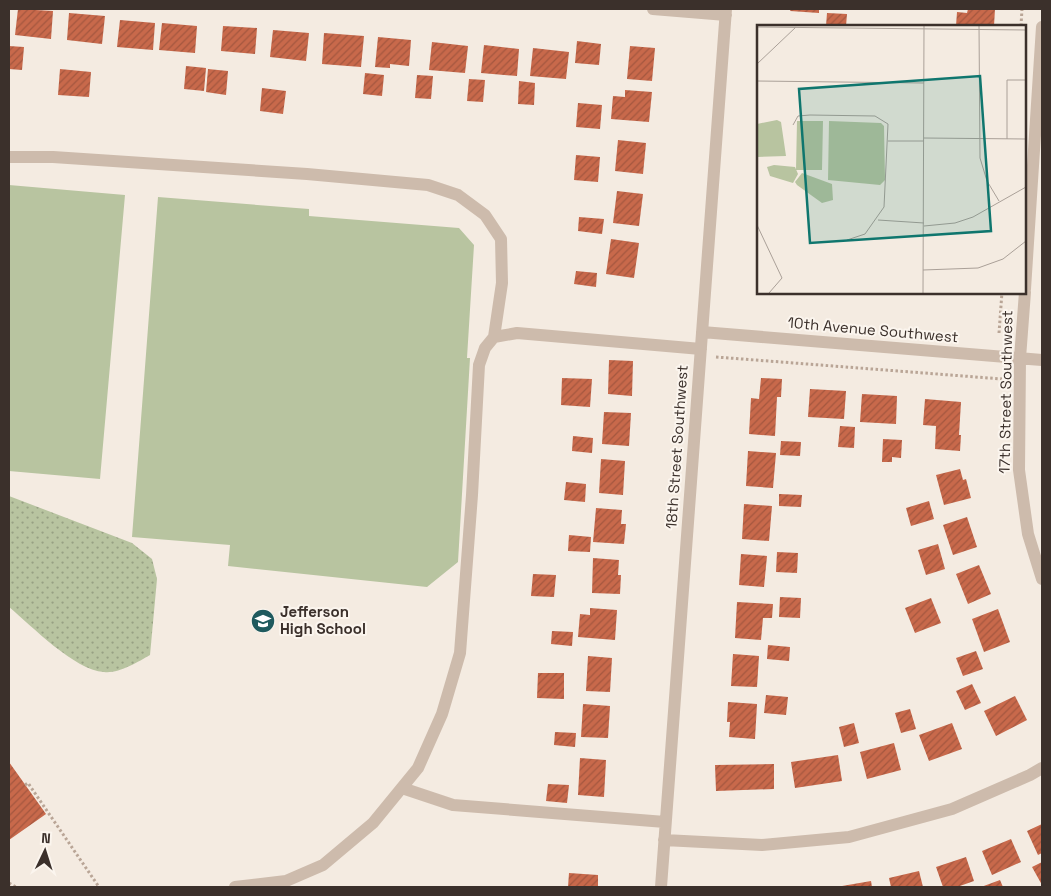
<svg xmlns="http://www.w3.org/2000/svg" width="1051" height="896" font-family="'Space Grotesk',sans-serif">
  <defs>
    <pattern id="grass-dots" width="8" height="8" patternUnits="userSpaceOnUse" patternTransform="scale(1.25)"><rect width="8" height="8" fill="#b8c4a0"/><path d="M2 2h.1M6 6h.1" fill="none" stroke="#97a083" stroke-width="1.8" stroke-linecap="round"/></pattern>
    <pattern id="building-hatch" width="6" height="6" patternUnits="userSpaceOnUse" patternTransform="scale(1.25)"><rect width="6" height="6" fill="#c8694b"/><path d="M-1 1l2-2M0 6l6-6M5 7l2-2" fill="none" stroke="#a4573f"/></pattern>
  </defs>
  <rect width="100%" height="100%" fill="#f4ebe1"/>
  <!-- grass -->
  <path fill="url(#grass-dots)" d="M9,496L132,543L152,559L157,579L150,655C138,662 118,674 104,672C74,670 32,626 9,607Z"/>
  <!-- garden -->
  <path fill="#b8c4a0" d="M9,185L125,195L100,479L9,471Z
    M158,197L309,209V216L459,228L474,245L467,358H470L458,562L427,587L228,566L230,545L132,537Z"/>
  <!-- building -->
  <path fill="url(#building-hatch)" d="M18,9L53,11L51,39L15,35Z
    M791,9H819V13L790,11Z
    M968,9H995L994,26H956L957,12L967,13Z
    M69,13L105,16L102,44L67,40Z
    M827,13L847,14L846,26H826Z
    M120,20L155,23L153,50L117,47Z
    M162,23L197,26L195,53L159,50Z
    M223,26L257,28L255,54L221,51Z
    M273,30L309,33L306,61L270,57Z
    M324,33L364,36L361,67L322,64Z
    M378,37L411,40L409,66L390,64V68L375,67Z
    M577,41L601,44L599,65L575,63Z
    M432,42L468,46L465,73L429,70Z
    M484,45L519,49L517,76L481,73Z
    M9,46L24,47L22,70L9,69Z
    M630,46L655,48L652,81L627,79Z
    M533,48L569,52L566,79L530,76Z
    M186,66L206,68L204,91L184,89Z
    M60,69L91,72L89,97L58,95Z
    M208,69L228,71L226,95L206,92Z
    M365,73L384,75L382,96L363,94Z
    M417,75L433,76L431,99L415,98Z
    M469,79L485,80L483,102L467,101Z
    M519,81L535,83L534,105L518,104Z
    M262,88L286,91L283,114L260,111Z
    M625,90L652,92L649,122L611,119L613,96L625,97Z
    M578,103L602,105L600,129L576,127Z
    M618,140L646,143L643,174L615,171Z
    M576,155L600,157L598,182L574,180Z
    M617,191L643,194L639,226L613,223Z
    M579,217L604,219L602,234L578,231Z
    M611,239L639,243L634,278L606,274Z
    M576,271L597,273L596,287L574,284Z
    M609,360L633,361L632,396L608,394Z
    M562,378L592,379L590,407L561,405Z
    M761,378L782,379L781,397H777L775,436L749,434L751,398L759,399Z
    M810,389L846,391L844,419L808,417Z
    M862,394L897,396L896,424L860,422Z
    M925,399L961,402L959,435H961L960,451L935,449L936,426L923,425Z
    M604,412L631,413L629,446L602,444Z
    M840,426L855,427L854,448L838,447Z
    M573,436L593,438L592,453L572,451Z
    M883,439L902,440L901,458L892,457V462H882Z
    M781,441L801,442L800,456L780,455Z
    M748,451L776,453L773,488L746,486Z
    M601,459L625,461L623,495L599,493Z
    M960,469L963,480L966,479L971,498L944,505L936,475Z
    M566,482L586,484L585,502L564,500Z
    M779,494L802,495L801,507L779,506Z
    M929,501L934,519L911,526L906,508Z
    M744,504L772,506L769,541L742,539Z
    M596,508L622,510L621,524H626L624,544L593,542Z
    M967,517L977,547L953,555L943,525Z
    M569,535L591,537L590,552L568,551Z
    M938,544L945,569L926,575L918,550Z
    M777,552L798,553L797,573L776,572Z
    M741,554L767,556L764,587L739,585Z
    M593,558L619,560L618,575H621L620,594L592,593Z
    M979,565L991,594L968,604L956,574Z
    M533,574L556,575L554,597L531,596Z
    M780,597L801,598L800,618L779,617Z
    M931,598L941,623L915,633L905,608Z
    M737,602L773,604L772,618H763L761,640L735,638Z
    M590,608L617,610L615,640L578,637L580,614L590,615Z
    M998,609L1010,642L984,652L972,619Z
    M552,631L573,632L572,646L551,644Z
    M768,645L790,647L789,661L767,659Z
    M976,651L983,669L963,676L956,658Z
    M733,654L759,656L757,687L731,686Z
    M588,656L612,658L610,692L586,691Z
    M538,673H564V699L537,698Z
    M972,684L981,703L965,710L956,691Z
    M766,695L788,697L786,715L764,713Z
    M1015,696L1027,720L996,736L984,711Z
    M728,702L757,704L755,739L729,737L730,722H727Z
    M583,704L610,706L608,738L581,737Z
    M910,709L916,729L901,733L895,713Z
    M854,723L859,743L844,747L839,727Z
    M952,723L962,749L929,761L919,735Z
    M555,732L576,733L575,747L554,745Z
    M894,743L901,770L867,779L860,752Z
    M838,755L842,781L795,788L791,762Z
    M580,758L606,760L604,797L578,795Z
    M9,762L46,814L9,840Z
    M774,764V789L716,791L715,765Z
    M548,784L569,785L567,803L546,801Z
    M1042,824V853L1038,855L1027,831Z
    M1011,839L1021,862L992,875L982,851Z
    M966,857L974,881L957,887H943L936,867Z
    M1042,862V885L1032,867Z
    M919,871L923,887H891L889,878Z
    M569,873L598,875V887H568Z
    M1000,880L1003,887H981Z
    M871,881L872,887H842V886Z"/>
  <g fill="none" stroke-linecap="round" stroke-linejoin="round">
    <!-- path -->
    <path stroke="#b9a596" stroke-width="3" stroke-dasharray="2.5 2.5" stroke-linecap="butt" d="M1021,26L1022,9
      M999,333L1002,292
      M716,357L1002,379
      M25,785L28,783L99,887
      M9,883L16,887"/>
    <!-- minor -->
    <path stroke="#cdbbac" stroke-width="12" d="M653,9L726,15
      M9,157H53L307,174L428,185L458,195L485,215L501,239L502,283L494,337L485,348L479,365L472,495L460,653L442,714L418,768L373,823L323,865L286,881L235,887
      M1025,289L1042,27
      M1025,292L1020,358L1019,470L1028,534L1042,579
      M702,332L1042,360
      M494,337L517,333L701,349
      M402,788L453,805L665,822
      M664,840L762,845L849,837L952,809L1030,775L1042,768
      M661,887L726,9"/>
  </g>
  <!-- icons -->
  <defs>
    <g id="school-disc" transform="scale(1.25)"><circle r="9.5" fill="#1f5a5e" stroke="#fbf5ee"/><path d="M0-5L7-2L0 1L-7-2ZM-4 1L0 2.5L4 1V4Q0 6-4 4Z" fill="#fff"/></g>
  </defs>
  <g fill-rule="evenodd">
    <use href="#school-disc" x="263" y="621"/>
  </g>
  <g text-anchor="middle" stroke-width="4" stroke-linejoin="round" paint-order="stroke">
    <!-- street labels -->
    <g font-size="15" fill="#3b302b" stroke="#fbf5ee">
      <text transform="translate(873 330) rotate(5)" y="5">10th Avenue Southwest</text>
      <text transform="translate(1006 392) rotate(-89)" y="5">17th Street Southwest</text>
      <text transform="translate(677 447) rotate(-86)" y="5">18th Street Southwest</text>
    </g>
    <!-- poi labels -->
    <g font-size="15" font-weight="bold" fill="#3b302b" stroke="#fbf5ee" text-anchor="start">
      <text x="280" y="617">Jefferson<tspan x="280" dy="17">High School</tspan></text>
    </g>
  </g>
  <!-- overview -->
  <g transform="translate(757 25)">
    <rect width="269" height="269" fill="#f4ebe1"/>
    <path d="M17,140L38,142L41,149L36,158L13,151L10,142ZM45,148L75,159L76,175L65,178L40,160L38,157Z" fill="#b8c4a0"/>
    <path d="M20,95L24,97L29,131L0,132V99ZM40,96H66L65,145H39ZM72,96L124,98L127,101L128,155L123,160L71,155Z" fill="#b8c4a0"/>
    <path fill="none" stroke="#aaa098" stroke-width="1" d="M222,0L223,133L230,156L242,176M0,2L269,5M0,39L39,2M0,56L167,58M36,100L41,91L53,90L118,91L131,99L127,182L108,209L90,215M167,113L269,114M250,114V55H269M131,116H167M121,195L167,198M0,200L25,253L12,268M167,201L198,198L216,192L269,162M166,245L221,243L246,234L269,216M166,268L167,1"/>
    <path fill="#0f766e" fill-opacity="0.15" stroke="#0f766e" stroke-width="2.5" d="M223,51L234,206L53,218L42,64Z"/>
    <rect width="269" height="269" fill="none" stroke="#3b302b" stroke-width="2.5"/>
  </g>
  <!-- border -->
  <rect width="1051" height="896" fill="none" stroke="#3b302b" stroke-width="20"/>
  <!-- north arrow -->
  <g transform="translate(45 851) rotate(4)" stroke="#fbf5ee" stroke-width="4" paint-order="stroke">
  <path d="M0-4L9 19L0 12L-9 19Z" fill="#3b302b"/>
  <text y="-8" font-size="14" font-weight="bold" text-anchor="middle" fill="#3b302b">N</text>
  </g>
</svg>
